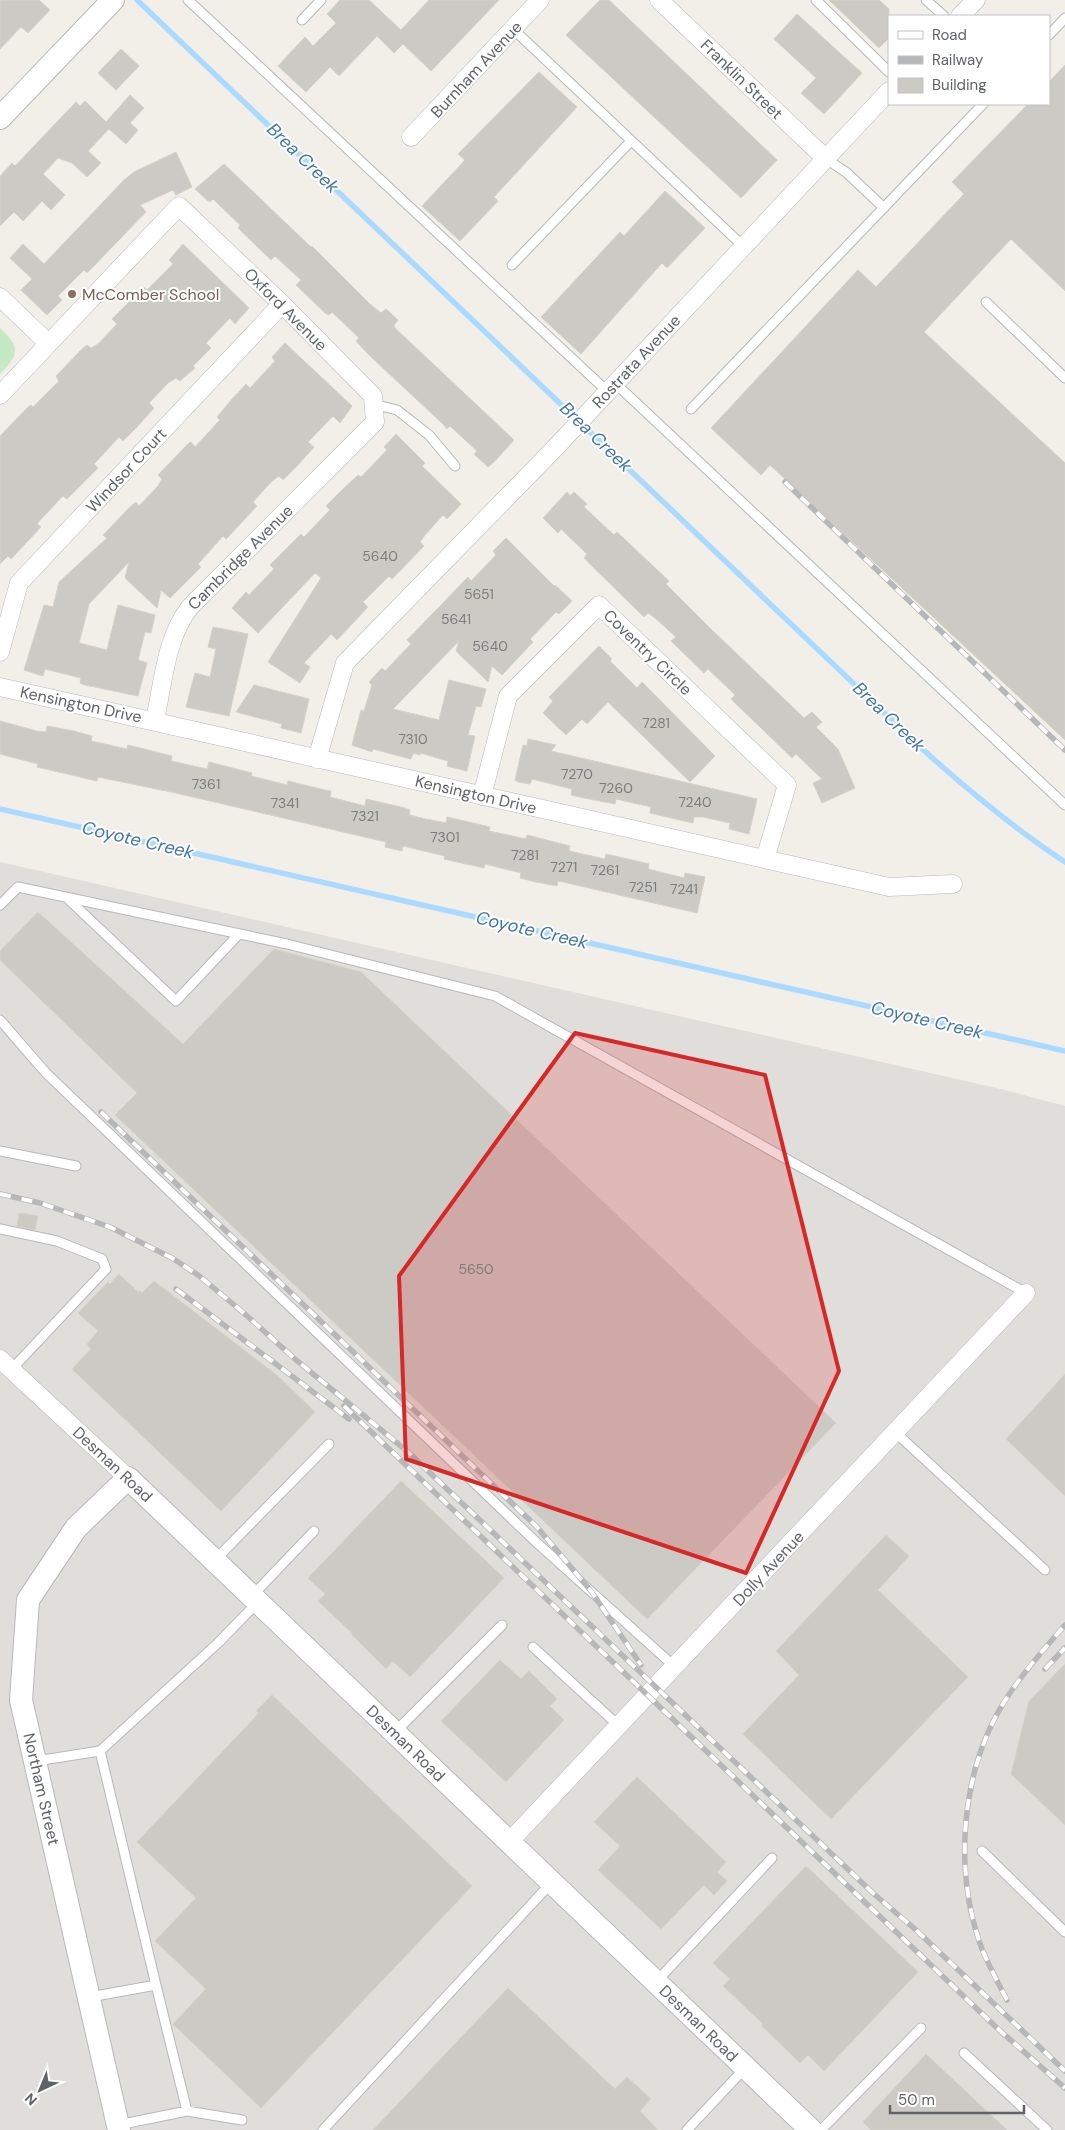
<svg xmlns="http://www.w3.org/2000/svg" width="1065" height="2130" font-family="'DM Sans',sans-serif">
  <rect width="100%" height="100%" fill="#f1efe8"/>
  <!-- industrial -->
  <path fill="#e0deda" d="M0,862L1005,1090L1065,1106V2130H0Z"/>
  <!-- green -->
  <path fill="#c5e8c5" d="M0,328C21,348 19,354 0,374Z"/>
  <g fill="none" stroke-linecap="round" stroke-linejoin="round">
    <!-- stream -->
    <path stroke="#aadaff" stroke-width="5.5" d="M137,0L918,745C964,787 1012,827 1065,862
      M0,809L1065,1051"/>
  </g>
  <!-- building -->
  <path fill="#cccac5" stroke="#d6d1c6" d="M0,0H39L50,10L28,33L21,27L0,49Z
    M340,0H369L401,30L429,0H499L431,71L403,44L394,53L377,36L339,76L330,67L306,92L278,66L305,37L313,46L336,23L327,14Z
    M600,0H609L777,160L741,198L566,35Z
    M829,0H879L889,9V38L879,48Z
    M797,14L862,73L824,114L801,93L816,78L774,39Z
    M121,49L139,66L116,90L98,73Z
    M1065,65V291L1011,239L924,332L1065,463V740L770,465L761,475L711,428L858,270L876,287L964,194L952,182L1028,104H1049V82Z
    M539,72L577,107L494,197L498,201L460,241L422,206L465,160L458,154Z
    M130,95L144,108L130,123L138,130L126,144L109,129L88,151L101,163L87,177L72,163L58,158L43,174L65,195L51,210L42,201L23,221L14,212L0,226V176L12,163L15,166L76,102L80,106L85,101L106,122Z
    M176,152L192,187L176,195L173,190L140,205L146,212L90,270L87,273L84,270L58,296L62,300L47,315L21,290L32,279L10,258L23,244L44,264L124,180L134,172Z
    M224,164L311,247L312,246L370,304L381,313L386,309L398,320L394,325L395,328L514,440L495,461L488,467L474,454L477,451L450,426L447,429L444,425L369,355L356,341L359,338L332,312L329,315L325,313L296,285L301,280L275,256L271,260L238,228L240,225L213,199L210,202L207,200L195,189Z
    M665,191L705,228L667,268L662,263L581,354L541,317L620,232L624,236Z
    M183,244L249,308L235,324L230,318L206,343L211,348L193,366L195,368L180,381L176,378L168,383L149,403L154,408L137,427L123,441L119,437L94,464L98,468L67,499L63,496L43,517L37,524L41,527L11,559L8,556L0,564V436L28,407L31,405L33,407L59,381L56,376L82,349L87,345L91,348L98,344L117,324L112,319L144,287L147,290L173,264L169,260Z
    M285,343L352,406L340,423L333,416L308,442L314,447L297,466L283,480L279,476L272,481L253,502L257,506L229,536L226,539L223,536L198,564L201,567L170,598L161,590L157,608L125,578L129,562L89,604L79,643L107,650L118,605L155,615L151,633L145,632L138,660L147,663L138,696L85,685L80,683L81,678L45,669L43,676L24,670L44,605L53,607L59,582L107,538L103,535L130,507L136,502L139,506L158,486L162,479L158,475L189,443L191,442L195,447L220,420L217,417L233,398L246,384L250,388L275,361L272,357Z
    M396,434L425,463L422,466L461,504L447,519L443,515L425,535L420,542L424,546L392,579L389,576L363,602L368,607L337,640L331,634L304,663L310,667L300,683L268,662L321,578L315,573L258,633L232,608L246,592L249,595L274,569L270,565L301,534L304,537L330,510L326,506L340,492L358,475L361,477L387,450L384,447Z
    M567,492L570,496L574,492L587,504L584,507L614,535L617,532L669,581L666,584L712,630L804,718L812,712L822,722L816,727L838,749L855,788L822,803L813,783L822,779L796,754L792,758L731,699L735,695L729,689L708,669L704,673L671,641L676,637L655,618L648,613L644,617L584,558L587,554L561,529L558,533L543,518Z
    M506,538L554,586L555,585L572,601L559,614L556,612L530,639L533,642L502,675L492,666L488,682L456,651L459,641L393,709L439,720L449,680L486,689L481,707L476,706L468,735L475,736L467,771L447,766L448,761L420,753V755L413,753L411,759L373,749L372,752L352,745L361,710L364,711L372,685L369,682L382,668L385,671L411,644L407,640L468,577L471,581L496,555L493,551Z
    M213,627L248,634L229,716L186,707L195,673L210,677L216,649L208,647Z
    M599,646L612,659L610,661L637,688L642,682L715,756L690,782L608,702L587,724L582,719L566,735L543,713L553,701L549,697Z
    M254,685L309,699L301,733L281,728L282,724L236,712Z
    M0,721L37,731L46,732L47,726L74,731L92,736L91,741L127,749L128,745L172,756L171,761L207,769L209,762L252,773L251,776L287,785L288,781L325,790L331,791L330,797L365,806L366,799L405,808L410,810L409,815L426,819L446,823L447,817L490,827L489,831L526,839L527,835L570,846L569,851L605,859L606,854L649,864L648,869L684,878L685,873L705,877L697,913L563,882L558,881L557,886L536,882L520,878L521,873L485,864L484,868L444,859L445,856L403,846L402,851L385,847L386,842L176,793L98,777L97,781L37,767L38,764L0,754Z
    M528,739L556,745L551,751L757,799L749,834L729,829L730,823L703,817H694L693,823L650,813L651,807L616,799L615,804L589,799L571,795L572,789L532,779L530,784L518,782L515,780L523,745L527,746Z
    M38,912L183,1044L274,949L361,972L836,1423L647,1619L115,1115L137,1093L0,960V951Z
    M19,1213L38,1216L35,1230L17,1226Z
    M119,1274L138,1292L140,1291L142,1293L154,1281L278,1376L315,1412L221,1511L72,1369L91,1349L87,1344L98,1331L78,1313L108,1282L110,1284Z
    M1065,1374V1496L1006,1439Z
    M401,1481L504,1578L410,1677L393,1661L386,1669L352,1635L353,1634L318,1601L325,1594L308,1578Z
    M886,1535L909,1556L878,1590L968,1677L831,1819L743,1734L799,1675L776,1651Z
    M500,1660L521,1679L529,1671L557,1699L550,1706L564,1720L506,1782L441,1721Z
    M1065,1664V1825L1011,1774L1029,1701Z
    M272,1695L472,1886L261,2108L173,2024L206,1989L155,1941L196,1898L137,1842L259,1713L256,1711Z
    M637,1777L726,1862L717,1872L727,1881L714,1895L704,1885L661,1929L598,1870L620,1846L594,1822Z
    M806,1866L918,1972L824,2071L808,2055L800,2063L761,2025L763,2024L723,1986L730,1979L713,1963Z
    M508,1988L615,2089L627,2077L651,2099L640,2111L658,2130H373Z
    M926,2054L1007,2130H871L863,2122Z"/>
  <g fill="none" stroke-linecap="round" stroke-linejoin="round">
    <!-- service casing -->
    <g stroke="#b5b8bc" stroke-width="11">
      <path id="service" d="M188,0L608,392
        M816,0L889,72
        M926,0L944,16
        M302,20L321,0
        M513,29L743,246
        M1049,35L1065,18
        M825,158L847,173L884,208
        M512,265L631,141
        M986,302L1065,378
        M616,384L1065,805
        M373,404L397,410L429,435L455,466
        M691,409L983,104
        M66,897L176,1001L239,934
        M0,905L18,887L287,944L495,996L1026,1293
        M0,1020L46,1073L536,1542L675,1667
        M0,1151L76,1166
        M0,1229L57,1241L102,1259L106,1269L11,1370
        M895,1432L1045,1570
        M215,1560L329,1444
        M252,1596L314,1531
        M533,1647L619,1726
        M395,1732L502,1625
        M100,1751L218,1643L258,1602
        M36,1761L100,1751L156,1985
        M982,1851L1065,1932
        M656,1982L772,1858
        M90,1997L156,1985L187,2111
        M964,2053L1047,2130
        M118,2125L187,2111L242,2120
        M323,2130L552,1882
        M687,2130L745,2068
        M821,2130L921,2028"/>
    </g>
    <!-- minor casing -->
    <g stroke="#b5b8bc" stroke-width="19">
      <path id="minor" d="M659,0L825,158
        M960,16L976,0
        M411,137L540,0
        M0,297L48,343
        M0,395L179,206L282,304L373,396L375,422L190,607C166,637 163,683 155,720
        M0,652L19,583L282,304
        M0,687L889,887L953,884
        M317,759L345,663L555,448L889,91
        M482,796L508,696L599,605L787,785L765,859
        M0,1359L128,1478
        M509,1842L1026,1293"/>
    </g>
    <!-- tertiary casing -->
    <g stroke="#b5b8bc" stroke-width="24">
      <path id="tertiary" d="M0,118L113,0
        M119,2130L21,1700L28,1600L76,1528L128,1478L811,2130"/>
    </g>
    <!-- service -->
    <use href="#service" stroke="#fff" stroke-width="9"/>
    <!-- minor -->
    <use href="#minor" stroke="#fff" stroke-width="18"/>
    <!-- tertiary -->
    <use href="#tertiary" stroke="#fff" stroke-width="22"/>
    <!-- rail casing -->
    <g stroke="#b6b7b8" stroke-width="5.5">
      <path id="rail" d="M785,482L1065,750
        M101,1112L537,1527L591,1591L641,1665
        M0,1194L40,1203L110,1227L172,1258L198,1275L245,1314L295,1359L407,1451L874,1894L916,1930L1065,2071
        M176,1289L349,1419
        M344,1406L997,2028L1065,2088
        M1045,1669L1065,1648
        M1007,2000C998,1983 989,1966 982,1949C952,1868 961,1764 1010,1693C1026,1669 1046,1647 1065,1625"/>
    </g>
    <!-- rail -->
    <use href="#rail" stroke="#fff" stroke-width="4" stroke-dasharray="11" stroke-linecap="butt"/>
  </g>
  <!-- marked area -->
  <path fill="#d62828" fill-opacity="0.2" stroke="#d62828" stroke-width="4" stroke-linejoin="round" d="M575,1033L765,1075L839,1371L746,1573L406,1459L399,1276Z"/>
  <!-- markers -->
  <circle fill="#8d6e63" stroke="#fff" stroke-width="2" cx="72" cy="294" r="5"/>
  <g text-anchor="middle" stroke-width="4" stroke-linejoin="round" paint-order="stroke">
    <!-- number labels -->
    <g font-size="14" fill="#7a7d7f">
      <text x="380" y="561">5640</text>
      <text x="479" y="599">5651</text>
      <text x="456" y="624">5641</text>
      <text x="490" y="651">5640</text>
      <text x="656" y="728">7281</text>
      <text x="413" y="744">7310</text>
      <text x="577" y="779">7270</text>
      <text x="206" y="789">7361</text>
      <text x="616" y="793">7260</text>
      <text x="695" y="807">7240</text>
      <text x="285" y="808">7341</text>
      <text x="365" y="821">7321</text>
      <text x="445" y="842">7301</text>
      <text x="525" y="860">7281</text>
      <text x="564" y="872">7271</text>
      <text x="605" y="875">7261</text>
      <text x="643" y="892">7251</text>
      <text x="684" y="894">7241</text>
      <text x="476" y="1274">5650</text>
    </g>
    <!-- street labels -->
    <g font-size="16" fill="#5f6368" stroke="#fff">
      <text transform="translate(476 69) rotate(-47)" y="6">Burnham Avenue</text>
      <text transform="translate(742 79) rotate(44)" y="6">Franklin Street</text>
      <text transform="translate(286 309) rotate(45)" y="6">Oxford Avenue</text>
      <text transform="translate(636 361) rotate(-47)" y="6">Rostrata Avenue</text>
      <text transform="translate(126 470) rotate(-47)" y="6">Windsor Court</text>
      <text transform="translate(240 557) rotate(-45)" y="6">Cambridge Avenue</text>
      <text transform="translate(648 652) rotate(44)" y="6">Coventry Circle</text>
      <text transform="translate(81 704) rotate(12)" y="6">Kensington Drive</text>
      <text transform="translate(476 794) rotate(13)" y="6">Kensington Drive</text>
      <text transform="translate(113 1464) rotate(43)" y="6">Desman Road</text>
      <text transform="translate(768 1568) rotate(-47)" y="6">Dolly Avenue</text>
      <text transform="translate(406 1743) rotate(44)" y="6">Desman Road</text>
      <text transform="translate(42 1789) rotate(77)" y="6">Northam Street</text>
      <text transform="translate(699 2023) rotate(44)" y="6">Desman Road</text>
    </g>
    <!-- education labels -->
    <g font-size="16" fill="#785e54" stroke="#fff" text-anchor="start">
      <text x="82" y="300">McComber School</text>
    </g>
    <!-- water labels -->
    <g font-size="18" font-style="italic" fill="#4174aa" stroke="#fff">
      <text transform="translate(303 158) rotate(44)" y="6">Brea Creek</text>
      <text transform="translate(596 437) rotate(44)" y="6">Brea Creek</text>
      <text transform="translate(889 717) rotate(44)" y="6">Brea Creek</text>
      <text transform="translate(138 840) rotate(13)" y="6">Coyote Creek</text>
      <text transform="translate(532 930) rotate(13)" y="6">Coyote Creek</text>
      <text transform="translate(927 1020) rotate(13)" y="6">Coyote Creek</text>
    </g>
  </g>
  <!-- legend -->
  <rect x="888" y="15" width="162" height="90" fill="#ffffff" stroke="#bfc1c3"/>
  <rect x="898" y="31" width="25" height="8" fill="#ffffff" stroke="#bfc1c3"/>
  <text x="932" y="40" font-size="15" fill="#5f6368">Road</text>
  <rect x="898" y="56" width="25" height="8" fill="#b6b7b8" stroke="#bfc1c3"/>
  <text x="932" y="65" font-size="15" fill="#5f6368">Railway</text>
  <rect x="898" y="78" width="25" height="15" fill="#cccac5" stroke="#bfc1c3"/>
  <text x="932" y="90" font-size="15" fill="#5f6368">Building</text>
  <!-- north arrow -->
  <g transform="translate(40 2090) rotate(224)" stroke="#ffffff" stroke-width="4" paint-order="stroke">
  <path d="M0-4L9 19L0 12L-9 19Z" fill="#5f6368"/>
  <text y="-8" font-size="14" font-weight="bold" text-anchor="middle" fill="#5f6368">N</text>
  </g>
  <!-- scale -->
  <path d="M890 2105v8h134v-8" fill="none" stroke="#5f6368" stroke-width="2.5"/>
  <text x="898" y="2105" font-size="15" fill="#5f6368" stroke="#ffffff" stroke-width="4" paint-order="stroke">50 m</text>
</svg>
